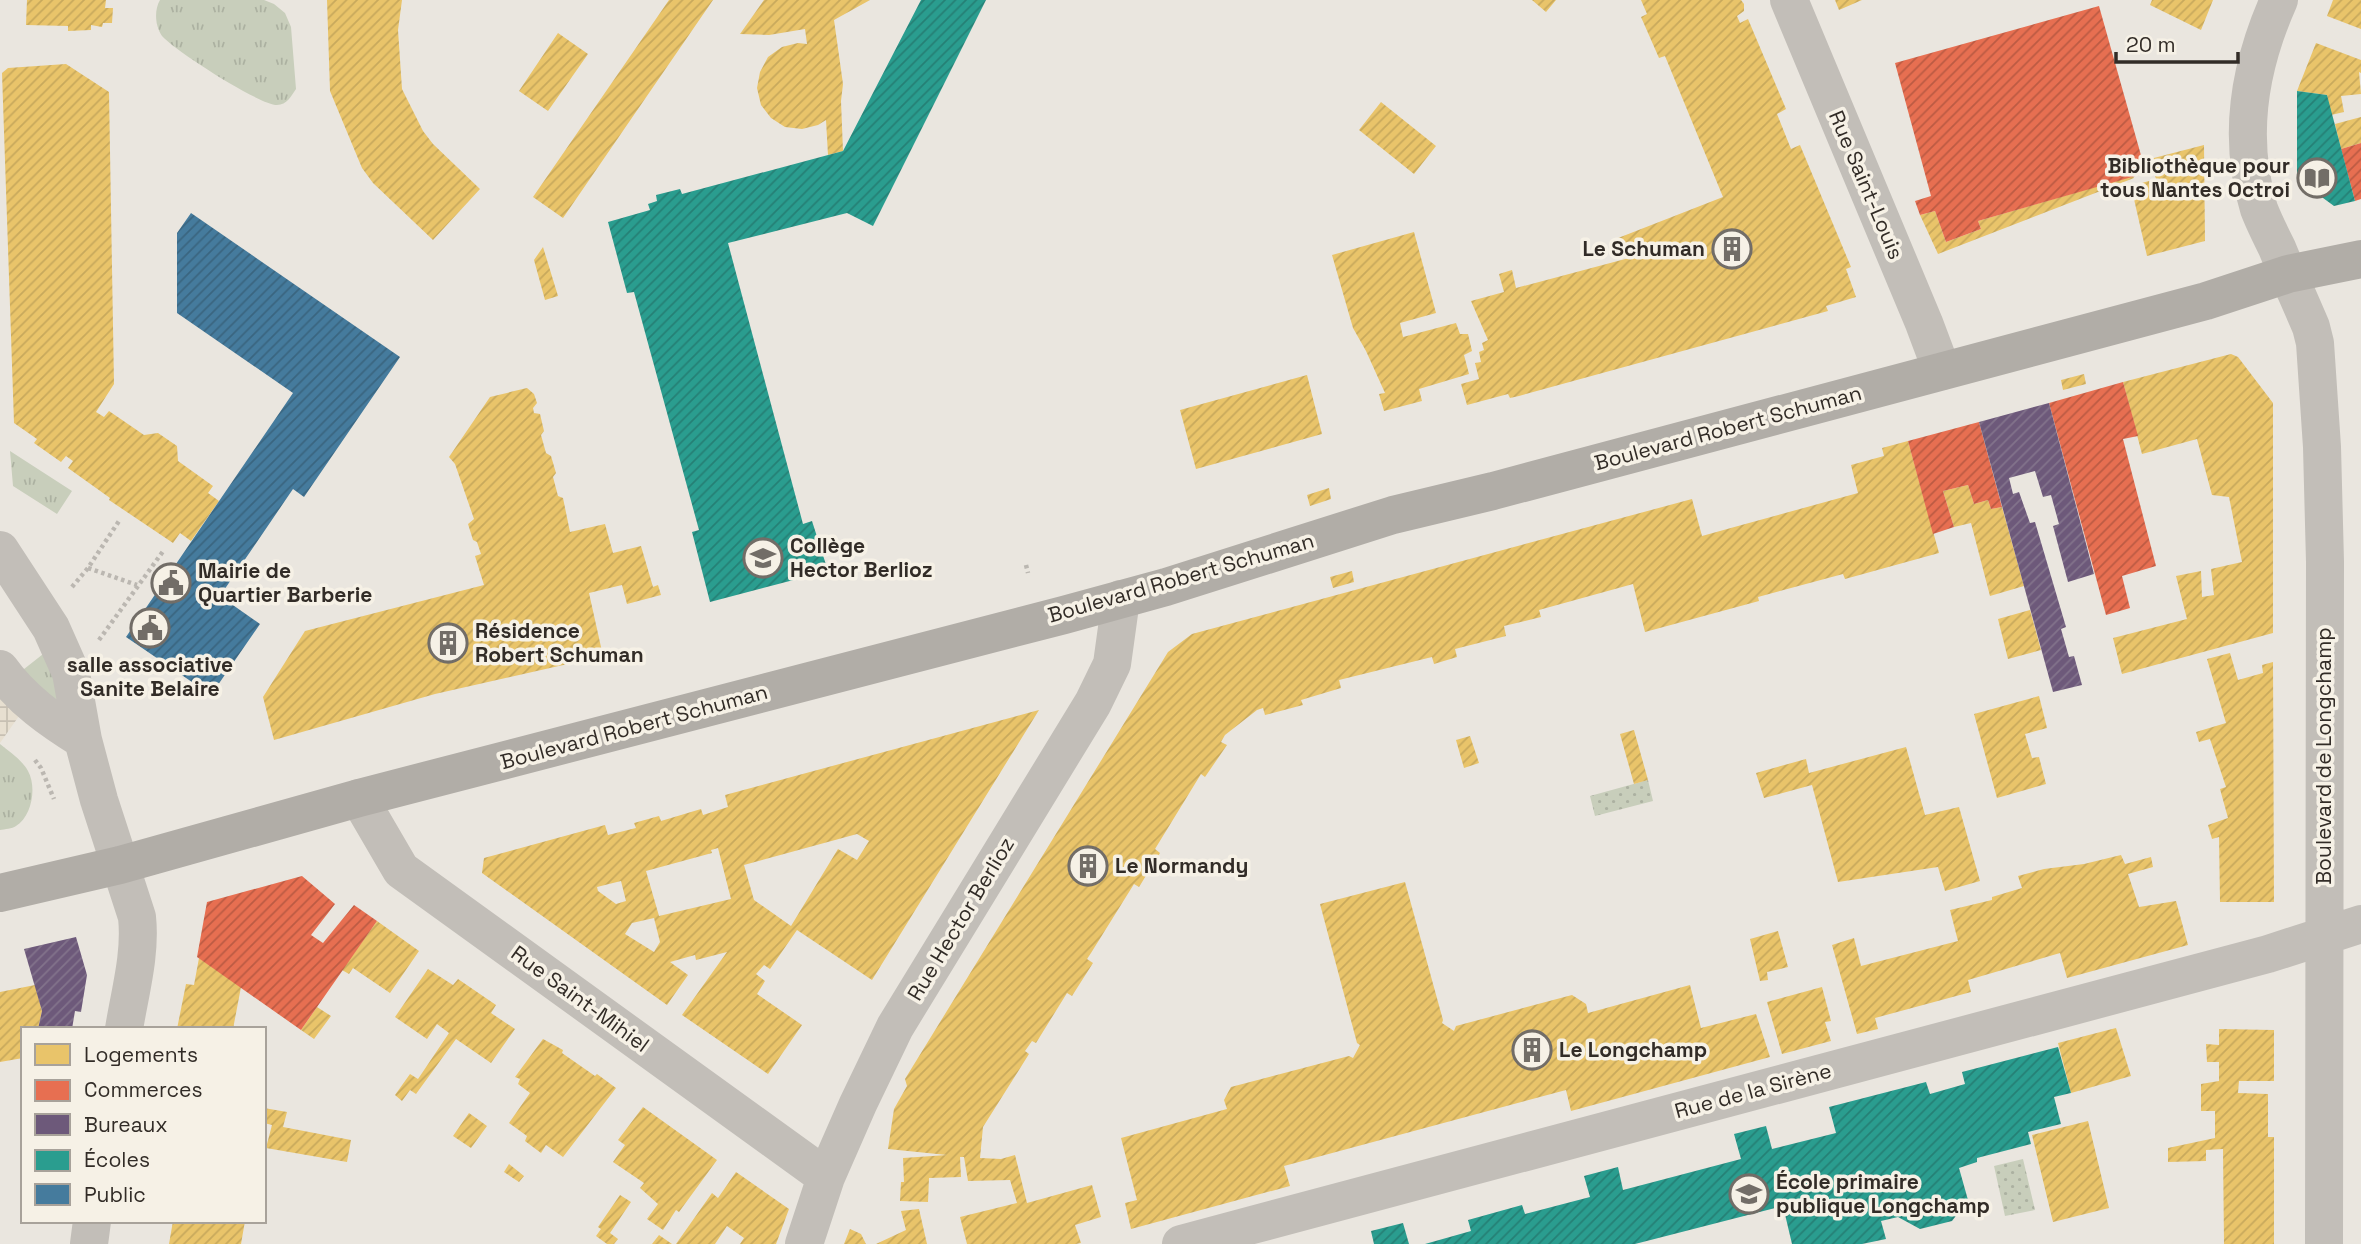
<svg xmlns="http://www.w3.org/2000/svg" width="2361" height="1244" font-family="'Space Grotesk',sans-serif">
  <defs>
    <pattern id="grass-tufts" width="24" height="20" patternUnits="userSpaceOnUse" patternTransform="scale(1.75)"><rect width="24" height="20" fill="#c8cebb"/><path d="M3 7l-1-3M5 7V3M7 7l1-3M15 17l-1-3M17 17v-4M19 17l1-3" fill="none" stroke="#acb1a1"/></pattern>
    <pattern id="park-dots" width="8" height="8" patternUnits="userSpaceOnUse" patternTransform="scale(1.75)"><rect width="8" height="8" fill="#c8cebb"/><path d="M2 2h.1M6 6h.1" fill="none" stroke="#acb1a1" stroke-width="1.8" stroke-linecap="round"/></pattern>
    <pattern id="plaza-grid" width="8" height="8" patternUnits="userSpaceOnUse" patternTransform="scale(1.75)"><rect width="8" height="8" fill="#e7dfd0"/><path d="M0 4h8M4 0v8" fill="none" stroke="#c7c0b3"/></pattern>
    <pattern id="homes-hatch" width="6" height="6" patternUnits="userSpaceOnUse" patternTransform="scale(1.75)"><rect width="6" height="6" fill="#e9c46a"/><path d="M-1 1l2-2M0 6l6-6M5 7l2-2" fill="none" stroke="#c8a95c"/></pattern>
    <pattern id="shops-hatch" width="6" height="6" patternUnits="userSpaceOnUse" patternTransform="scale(1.75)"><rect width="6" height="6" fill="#e76f51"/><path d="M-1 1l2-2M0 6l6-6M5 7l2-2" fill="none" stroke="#bc5b43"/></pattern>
    <pattern id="offices-hatch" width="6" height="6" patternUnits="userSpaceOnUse" patternTransform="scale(1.75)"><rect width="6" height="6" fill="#6d597a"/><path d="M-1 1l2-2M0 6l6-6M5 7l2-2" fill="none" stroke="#82738b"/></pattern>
    <pattern id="schools-hatch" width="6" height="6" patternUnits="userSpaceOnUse" patternTransform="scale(1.75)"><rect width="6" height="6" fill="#2a9d8f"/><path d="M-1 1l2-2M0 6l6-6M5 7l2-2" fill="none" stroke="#258075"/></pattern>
    <pattern id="public-hatch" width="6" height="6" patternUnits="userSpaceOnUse" patternTransform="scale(1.75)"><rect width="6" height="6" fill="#457b9d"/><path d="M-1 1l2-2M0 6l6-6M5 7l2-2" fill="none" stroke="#3a6580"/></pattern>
  </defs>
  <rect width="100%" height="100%" fill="#eae6df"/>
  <!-- grass -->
  <path fill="url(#grass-tufts)" d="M160,0H264L274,4L285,13L291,27L296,89C291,96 287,105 277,105C259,105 174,50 162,36C155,26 154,10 160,0Z
    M10,451L72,491L57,514L13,486Z
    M52,647L63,712L19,673Z
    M0,744C10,752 22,760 28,771C37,787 32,816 16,826C12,829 5,829 0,830Z"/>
  <!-- park -->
  <path fill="url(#park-dots)" d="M1648,780L1653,801L1595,816L1590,796Z
    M2023,1159L2035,1210L2005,1216L1994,1166Z"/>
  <!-- plaza -->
  <path fill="url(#plaza-grid)" d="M0,695L19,716L0,743Z"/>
  <!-- homes -->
  <path fill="url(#homes-hatch)" fill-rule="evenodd" d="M27,0H106L105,8H113L112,23H103L102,27L91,25V30L68,31V26L26,25Z
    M327,0H402L398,30L402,89L423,131L433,144L480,189L433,240L373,183L362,168L330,91Z
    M669,0H713L563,218L533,197Z
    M764,0H870L834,20L843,84L841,101L843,151L828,155L826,120L818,125L802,129L785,127L771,118L761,105L757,88L760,72L768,57L782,47L798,43L807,44L805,29L769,35L740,34Z
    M1532,0H1556L1546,12Z
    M1641,0H1741L1744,4V11L1737,16L1740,23L1748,19L1786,109L1777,114L1791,149L1800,145L1851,267L1846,269L1856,297L1826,306L1828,311L1519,396L1510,398L1508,394L1467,405L1461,384L1479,379L1475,363L1481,362L1479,352L1484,350L1482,343L1488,340L1471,301L1504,292L1499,274L1512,270L1516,288L1629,258L1613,240L1723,197L1665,56L1659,58L1641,17L1647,14Z
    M1835,0H1862L1839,10Z
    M2152,0H2213L2201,30L2150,5Z
    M2333,0H2361V29L2327,16Z
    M558,33L588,54L548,111L519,91Z
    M2316,43L2361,60V73L2359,72L2361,94L2341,96L2344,112L2331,115L2327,95L2297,91Z
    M66,64L109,92L114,384L96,412L104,417L109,411L144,435L158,433L177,446L178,461L213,486L208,493L219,501L191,541L180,533L173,543L109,500L110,498L68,468L73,461L66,456L61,462L34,443L37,439L14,423L2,73L8,68Z
    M1381,102L1436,146L1414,174L1359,130Z
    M2361,117V143L2341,149L2335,124Z
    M2204,145L2205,241L2147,256L2131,186L2156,179L2150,159Z
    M2133,176L2134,178L1938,254L1920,215L1935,211L1946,242L1981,229L1978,221Z
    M1414,232L1436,313L1400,323L1403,337L1456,323L1460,334H1468L1472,351L1464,355L1469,374L1419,389L1422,401L1384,411L1379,394L1385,393L1366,351L1353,328L1332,255Z
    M543,247L558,296L545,300L534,260Z
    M2231,354L2238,357L2273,403V633L2122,674L2113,638L2187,619L2176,576L2201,571L2202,597L2214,595L2211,569L2242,562L2229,497L2212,495L2197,439L2142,454L2123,382Z
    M2084,374L2086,384L2063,390L2061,380Z
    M1307,375L1322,434L1196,469L1180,410Z
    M527,388L534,394L537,403L533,408L534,413L540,414L544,431L541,435L546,453L551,456L556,473L553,477L558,496L563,498L570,532L605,524L613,553L641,546L653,587L658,585L661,595L627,604L622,585L589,593L603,656L435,694L274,740L263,697L305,631L484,585L475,556L481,554L477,542L473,540L468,524L474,519L455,464L449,457L490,397Z
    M1908,441L1939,553L1845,579L1843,574L1758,597L1759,601L1645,632L1633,584L1539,610L1541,617L1504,626L1506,636L1455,649L1457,657L1434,664L1432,657L1339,680L1341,688L1301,700L1303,705L1265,715L1263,708L1257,710L1225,735L1221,742L1227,745L1205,777L1201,774L1155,849L1160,853L1139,887L1134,884L1091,953L1087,959L1093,963L1072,996L1067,993L1036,1043L1032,1041L1025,1051L1029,1054L983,1127L980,1158L1001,1159L1015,1155L1027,1203L1092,1185L1101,1217L1075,1225L1081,1243L1076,1244H967L960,1217L1017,1203L1010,1180L968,1181L964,1157H960L961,1177L929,1178L928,1202L900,1201L901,1182H904L903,1158L947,1155L888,1149L894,1109L907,1086L905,1079L1168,652L1192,634L1692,499L1702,536L1738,526L1858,493L1851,465L1884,456L1882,448Z
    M1968,485L1974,504L1988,500L1991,509L2002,507L2024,586L1990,596L1971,523L1954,527L1943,491Z
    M1329,488L1331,499L1310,506L1307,495Z
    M1352,571L1354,582L1333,588L1330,577Z
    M2030,610L2041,650L2008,659L1998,619Z
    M2230,653L2238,680L2263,673L2262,665L2273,662L2274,902H2220L2219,837L2212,839L2208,825L2228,818L2220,789L2226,787L2210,739L2199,742L2196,732L2226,723L2207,659Z
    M2039,696L2047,728L2025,734L2032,758L2039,757L2046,784L1997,798L1974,714Z
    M1039,710L872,980L797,930L770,969L764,965L756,974L765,981L757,994L802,1025L768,1074L682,1015L727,952L696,960L695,955L670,962L688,975L667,1005L482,873L484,858L605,825L608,835L636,828L634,823L659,816L661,821L701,809L703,815L728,807L725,795ZM857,834L869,841L857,860L838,849L791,926L754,900L744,865ZM718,848L731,899L659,916L646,871L712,853L711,850ZM621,881L626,901L616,904L598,891L597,887ZM654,918L660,942L654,952L625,934L632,923Z
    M1634,730L1648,780L1634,784L1620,734Z
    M1470,736L1479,763L1464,768L1456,740Z
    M1906,747L1925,815L1959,807L1980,881L1945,891L1938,867L1838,882L1812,785L1764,798L1756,773L1806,759L1809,773Z
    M2121,855L2125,864L2151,857L2153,867L2128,874L2139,907L2176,901L2188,945L2067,978L2060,953L1968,980L1971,992L1875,1018L1878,1029L1857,1034L1832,945L1854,938L1861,966L1958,941L1950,910L1992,900V897L2022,888L2018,876L2044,869L2084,864Z
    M1405,882L1443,1020L1442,1023L1454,1031L1456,1026L1572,995L1586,1004L1588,1013L1690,985L1701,1028L1756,1014L1770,1057L1571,1111L1566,1090L1284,1166L1290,1186L1131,1229L1125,1203L1137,1200L1121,1138L1227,1109L1224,1100L1231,1087L1349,1056L1353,1058L1360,1045L1357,1043L1320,904Z
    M377,921L419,951L390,993L353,968L349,974L342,970Z
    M1778,931L1788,967L1767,972L1768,980L1760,981L1750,939Z
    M199,958L241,987L233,1029H177L186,984L194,985Z
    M428,969L453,985L458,979L496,1005L491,1013L515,1029L491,1063L456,1039L416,1094L410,1090L402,1101L395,1095L410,1074L418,1079L449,1033L437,1024L427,1039L395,1017Z
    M35,985L42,1011L38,1029H23V1058L0,1062V992Z
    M1822,987L1831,1021L1825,1022L1831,1041L1782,1054L1767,1002Z
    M317,1007L331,1016L314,1039L301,1030Z
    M2116,1028L2131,1076L2071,1093L2058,1043Z
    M2219,1029L2274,1030V1081H2239L2238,1093L2268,1094V1137H2274V1244H2224L2223,1149L2206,1150V1161L2168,1162V1148L2215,1138V1111H2201V1084L2219,1081V1062H2207L2206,1044L2219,1045Z
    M543,1039L563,1050L562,1053L595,1076L597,1074L616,1088L563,1157L546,1145L541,1153L525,1141L527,1136L509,1123L530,1093L518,1084L520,1079L515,1077Z
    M643,1107L717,1160L679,1212L676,1210L663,1230L647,1219L658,1204L640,1188L644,1183L613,1162L625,1145L618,1140Z
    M264,1108L287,1112L283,1127L351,1140L347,1162L266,1148L272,1125L264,1123Z
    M469,1113L487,1126L471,1148L453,1136Z
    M2088,1121L2109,1208L2053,1222L2032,1135Z
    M509,1164L524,1176L519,1182L504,1172Z
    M736,1172L789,1209L776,1244H740L744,1238L727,1226L715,1244H676L712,1193L718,1198Z
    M620,1195L631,1202L610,1233L618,1239L614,1244H607L596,1236L601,1229L598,1227Z
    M919,1209L927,1244H876L906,1230L901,1211Z
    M173,1221H245L241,1244H169Z
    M850,1229L861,1234L866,1244H844Z
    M659,1235L672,1244H652Z"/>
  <!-- shops -->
  <path fill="url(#shops-hatch)" d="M2099,6L2146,173L1978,221L1981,229L1946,242L1935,211L1920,215L1915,201L1931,196L1895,63Z
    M2361,143V199L2355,201L2341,149Z
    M2123,382L2138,436L2123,439L2156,566L2122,576L2130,608L2106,615L2049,403Z
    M1979,422L2002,507L1991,509L1988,500L1974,504L1968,485L1943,491L1954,527L1933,534L1908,441Z
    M302,876L335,904L311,935L323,943L354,905L377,921L301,1030L197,957L207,902Z"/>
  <!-- offices -->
  <path fill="url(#offices-hatch)" d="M2049,403L2094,574L2068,582L2053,526L2059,524L2051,495L2043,497L2035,471L2009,478L2013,494L2019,492L2030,523L2035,522L2066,627L2061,629L2069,657L2074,656L2082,685L2053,692L1979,422Z
    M76,937L87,975L81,1012L75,1011L72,1029H38L42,1011L24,949Z"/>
  <!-- schools -->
  <path fill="url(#schools-hatch)" d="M921,0H986L873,226L847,213L728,243L803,524L812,521L828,571L710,602L692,532L699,530L634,292L627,293L608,222L650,210L648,204L657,201L656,195L680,189L682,194L843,151Z
    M2297,91L2327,95L2355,201L2334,206L2297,179Z
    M2058,1047L2071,1093L2054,1097L2061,1124L2028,1132L2031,1144L1977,1158V1162L1959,1168L1968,1200L1952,1221L1920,1229L1898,1217L1881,1221L1886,1239L1862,1244H1792L1783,1206L1635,1244H1425L1471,1231L1468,1220L1522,1205L1525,1214L1590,1197L1584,1176L1618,1167L1623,1190L1741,1159L1734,1134L1766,1126L1772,1149L1836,1133L1829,1107L1926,1082L1930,1094L1965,1084L1962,1072Z
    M1403,1223L1409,1244H1374L1371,1231Z"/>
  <!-- public -->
  <path fill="url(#public-hatch)" d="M191,213L400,357L304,497L293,489L220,596L260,624L211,695L126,637L293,393L177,313V233Z"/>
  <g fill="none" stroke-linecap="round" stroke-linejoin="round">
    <!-- path -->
    <path stroke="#bbb7b1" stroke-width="4.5" stroke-dasharray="3.5 3.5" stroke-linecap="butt" d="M1026,565L1028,573
      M88,568L137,585
      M72,587L88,568L119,521
      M99,640L164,550
      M35,760L41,768L54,799"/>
    <!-- minor -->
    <path stroke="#c2beb8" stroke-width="38" d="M1789,0L1924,323L1942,371
      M2279,0C2249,67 2237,137 2259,209C2264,222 2271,236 2277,248C2288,275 2300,301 2311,327L2315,343L2322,447L2325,562L2324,1244
      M0,550L51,628L71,673L83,740L99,800L137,917C141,954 130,992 124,1029
      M0,669C22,700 51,720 83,740
      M359,798L401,870L826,1177
      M89,1244L92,1221
      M804,1244L826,1177L858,1104L895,1027L1093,703L1112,664L1121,599
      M1181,1244L2268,954L2361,924"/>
    <!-- major -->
    <path stroke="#b1ada7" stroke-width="38" d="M0,893L120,865L359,798L1064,615L1166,587L1393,515L1493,491L2206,301L2288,274L2361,259"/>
  </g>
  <!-- icons -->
  <defs>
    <g id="library-ring" transform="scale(2.0125)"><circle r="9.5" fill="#f6f1e6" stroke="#726d67" stroke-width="1.5"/><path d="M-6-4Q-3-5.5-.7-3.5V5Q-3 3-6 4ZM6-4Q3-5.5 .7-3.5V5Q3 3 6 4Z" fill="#726d67"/></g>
    <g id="building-ring" transform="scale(2.0125)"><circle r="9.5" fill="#f6f1e6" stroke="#726d67" stroke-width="1.5"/><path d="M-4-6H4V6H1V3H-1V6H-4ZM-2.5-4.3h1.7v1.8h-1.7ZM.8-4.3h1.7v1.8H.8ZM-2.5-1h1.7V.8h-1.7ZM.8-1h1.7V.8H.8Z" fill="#726d67"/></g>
    <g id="school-ring" transform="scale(2.0125)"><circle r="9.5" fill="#f6f1e6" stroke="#726d67" stroke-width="1.5"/><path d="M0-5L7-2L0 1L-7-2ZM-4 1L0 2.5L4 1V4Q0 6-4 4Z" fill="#726d67"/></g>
    <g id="civic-ring" transform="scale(2.0125)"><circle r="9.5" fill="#f6f1e6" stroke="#726d67" stroke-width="1.5"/><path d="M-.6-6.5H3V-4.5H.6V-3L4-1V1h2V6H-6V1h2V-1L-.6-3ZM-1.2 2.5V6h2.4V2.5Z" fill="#726d67"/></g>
  </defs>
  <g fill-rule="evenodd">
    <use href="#library-ring" x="2317" y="178"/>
    <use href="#building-ring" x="1732" y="249"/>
    <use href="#school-ring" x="763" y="558"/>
    <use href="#civic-ring" x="171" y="583"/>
    <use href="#civic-ring" x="150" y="628"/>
    <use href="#building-ring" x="448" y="643"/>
    <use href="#building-ring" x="1088" y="866"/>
    <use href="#building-ring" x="1532" y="1050"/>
    <use href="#school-ring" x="1749" y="1194"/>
  </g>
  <g text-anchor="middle" stroke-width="7" stroke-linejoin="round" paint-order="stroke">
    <!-- poi labels -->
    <g font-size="21" font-weight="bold" fill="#322c27" stroke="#f6f1e6" text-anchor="start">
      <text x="2290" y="173" text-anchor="end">Bibliothèque pour<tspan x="2290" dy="24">tous Nantes Octroi</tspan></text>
      <text x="1705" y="256" text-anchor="end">Le Schuman</text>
      <text x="790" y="553">Collège<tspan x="790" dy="24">Hector Berlioz</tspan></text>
      <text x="198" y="578">Mairie de<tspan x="198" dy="24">Quartier Barberie</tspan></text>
      <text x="475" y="638">Résidence<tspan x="475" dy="24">Robert Schuman</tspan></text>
      <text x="150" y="672" text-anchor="middle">salle associative<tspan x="150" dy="24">Sanite Belaire</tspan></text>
      <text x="1115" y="873">Le Normandy</text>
      <text x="1559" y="1057">Le Longchamp</text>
      <text x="1776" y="1189">École primaire<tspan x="1776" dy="24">publique Longchamp</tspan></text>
    </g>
    <!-- street labels -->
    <g font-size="21" fill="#322c27" stroke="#f6f1e6">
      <text transform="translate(1866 185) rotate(67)" y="7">Rue Saint-Louis</text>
      <text transform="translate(1728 428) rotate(-15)" y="7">Boulevard Robert Schuman</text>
      <text transform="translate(1181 578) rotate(-16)" y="7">Boulevard Robert Schuman</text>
      <text transform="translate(634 727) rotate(-15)" y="7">Boulevard Robert Schuman</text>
      <text transform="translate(2324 756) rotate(-90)" y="7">Boulevard de Longchamp</text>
      <text transform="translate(961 919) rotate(-59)" y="7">Rue Hector Berlioz</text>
      <text transform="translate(580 999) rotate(36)" y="7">Rue Saint-Mihiel</text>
      <text transform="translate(1753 1091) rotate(-15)" y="7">Rue de la Sirène</text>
    </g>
  </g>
  <!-- legend -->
  <rect x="21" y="1027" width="245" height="196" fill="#f6f1e6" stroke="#a8a29a" stroke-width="2"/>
  <rect x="35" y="1044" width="35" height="21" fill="#e9c46a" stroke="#a8a29a" stroke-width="2"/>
  <text x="84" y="1062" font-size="21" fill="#322c27">Logements</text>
  <rect x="35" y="1080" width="35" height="21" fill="#e76f51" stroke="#a8a29a" stroke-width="2"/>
  <text x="84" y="1097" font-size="21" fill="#322c27">Commerces</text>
  <rect x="35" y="1114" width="35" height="21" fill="#6d597a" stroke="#a8a29a" stroke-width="2"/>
  <text x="84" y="1132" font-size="21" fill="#322c27">Bureaux</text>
  <rect x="35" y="1150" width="35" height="21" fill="#2a9d8f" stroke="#a8a29a" stroke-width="2"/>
  <text x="84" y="1167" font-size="21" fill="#322c27">Écoles</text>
  <rect x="35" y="1184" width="35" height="21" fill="#457b9d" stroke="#a8a29a" stroke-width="2"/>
  <text x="84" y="1202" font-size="21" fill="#322c27">Public</text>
  <!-- scale -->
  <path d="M2116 52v10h122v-10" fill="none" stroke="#322c27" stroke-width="3.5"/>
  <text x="2126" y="52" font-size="21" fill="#322c27" stroke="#f6f1e6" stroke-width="5" paint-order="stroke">20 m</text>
</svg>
